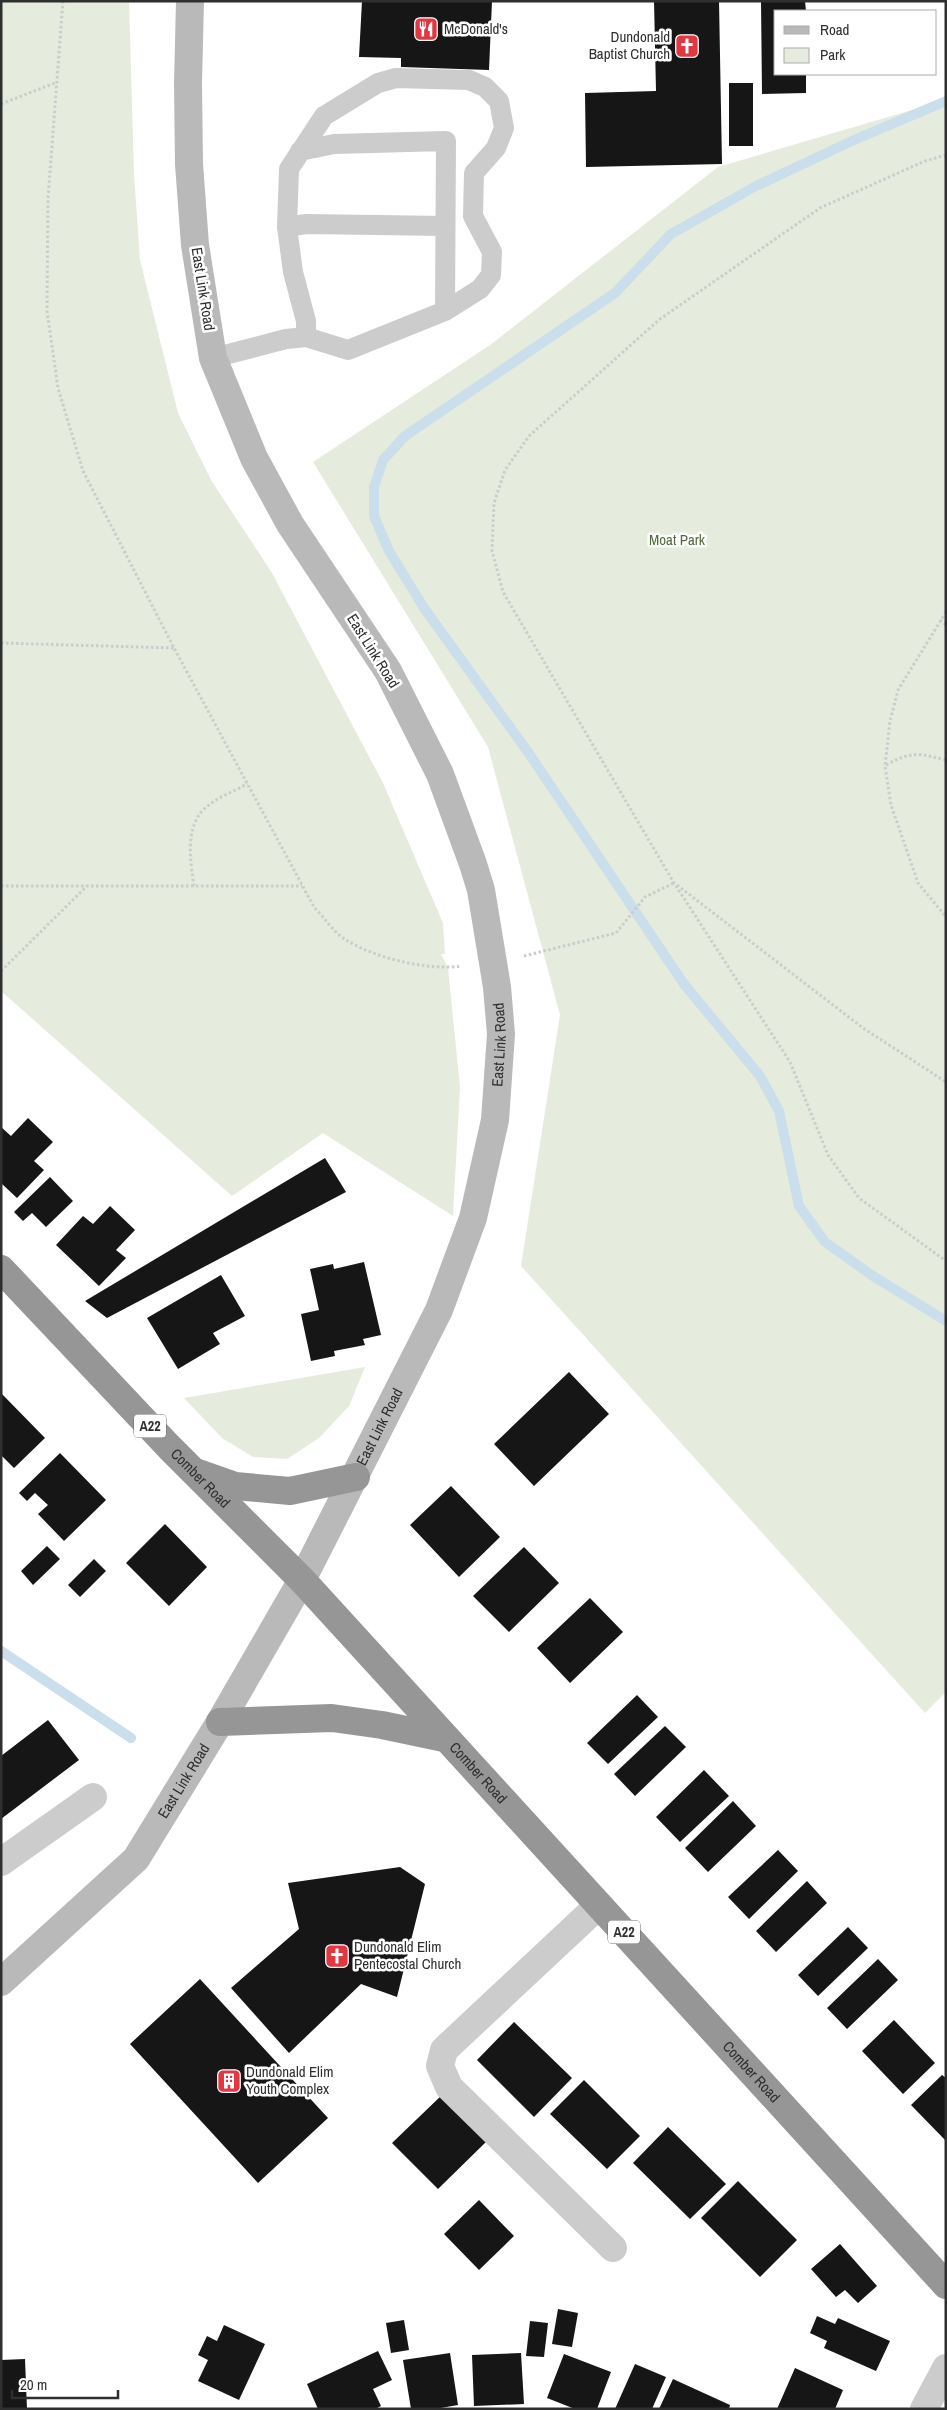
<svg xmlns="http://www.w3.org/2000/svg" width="947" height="2410" font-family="'Archivo Narrow',sans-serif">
  <rect width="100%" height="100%" fill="#fff"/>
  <!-- green -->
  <path fill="#e5ecdd" d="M1,1H129L134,174L140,260L178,413L211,480L272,573L383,783L443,923L445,954H441L448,968L460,1087L453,1216L323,1133L232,1196L1,991Z
    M946,100V1692L925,1713L521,1266L560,1015L488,747L313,462L490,345L718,167Z
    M365,1367L349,1406L319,1438L287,1459L253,1457L222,1438L184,1398Z"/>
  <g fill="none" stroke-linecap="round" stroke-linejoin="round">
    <!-- stream -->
    <path stroke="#cadeeb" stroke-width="10" d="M946,101L854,140L756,186L671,234L615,293L405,436L383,460L374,487V516L389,551L424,608L530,755L684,984L760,1076L779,1111L799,1206L825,1242L873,1276L946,1321
      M1,1651L131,1738"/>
  </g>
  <!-- building -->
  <path fill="#161616" d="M362,1H492L489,70L401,67V58L359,57Z
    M654,1H719L722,164L586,167L585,93L656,91Z
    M761,1H805L806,11H776V74H806V93L762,94Z
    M729,83H753V146H729Z
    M28,1118L53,1142L34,1161L44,1170L17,1198L1,1183V1127L11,1136Z
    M325,1158L346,1192L107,1318L85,1301Z
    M50,1177L73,1201L46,1227L32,1213L23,1221L14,1212Z
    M110,1206L135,1230L116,1250L126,1258L99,1286L56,1245L83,1216L93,1224Z
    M364,1262L381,1335L363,1339L365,1345L334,1351L335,1356L311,1361L301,1314L319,1310L310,1269L333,1264L334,1269Z
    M221,1275L245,1316L213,1333L220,1344L178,1369L147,1318Z
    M569,1372L609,1414L534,1486L494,1444Z
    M1,1393L45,1438L14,1468L1,1455Z
    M60,1453L106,1500L64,1541L38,1514L48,1505L35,1493L27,1501L19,1493Z
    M451,1486L500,1537L459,1577L410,1525Z
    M165,1524L207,1567L169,1606L126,1563Z
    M47,1546L60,1559L33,1585L21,1571Z
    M524,1547L559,1583L509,1632L473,1596Z
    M94,1559L106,1571L80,1597L68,1585Z
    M590,1598L623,1632L570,1683L537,1648Z
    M637,1695L658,1717L608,1764L587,1743Z
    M48,1720L79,1760L1,1819V1756Z
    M665,1726L686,1747L635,1796L614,1774Z
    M704,1770L729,1796L680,1842L656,1817Z
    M733,1801L756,1826L708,1872L685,1848Z
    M778,1850L798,1871L749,1919L728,1897Z
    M400,1867L425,1884L397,1997L361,1984L289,2053L231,1988L299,1929L288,1883Z
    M807,1881L827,1903L776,1952L756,1931Z
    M848,1927L868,1948L818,1996L798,1975Z
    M878,1959L898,1980L847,2029L827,2008Z
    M200,1979L328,2118L258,2183L130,2044Z
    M894,2020L935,2063L903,2094L862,2051Z
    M514,2022L572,2078L534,2117L477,2060Z
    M942,2075L946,2078V2141L911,2105Z
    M584,2080L640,2136L607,2169L550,2114Z
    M443,2094L488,2140L438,2189L392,2143Z
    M668,2127L726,2184L690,2219L633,2163Z
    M738,2181L797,2240L760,2277L701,2218Z
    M479,2200L514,2236L479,2270L444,2234Z
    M840,2244L877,2286L858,2303L845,2290L836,2297L811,2269Z
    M558,2309L578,2313L572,2347L552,2344Z
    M817,2316L835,2324L838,2318L890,2341L876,2371L824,2348L827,2341L810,2333Z
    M404,2320L409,2350L391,2353L386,2323Z
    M530,2321L548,2323L544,2357L526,2356Z
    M224,2325L265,2344L239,2400L198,2381L208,2360L198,2355L207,2336L217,2341Z
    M378,2351L392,2380L373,2389L381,2406L375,2409H318L307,2384Z
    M450,2353L458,2405L435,2409H411L403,2360Z
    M521,2353L524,2404L474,2406L472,2355Z
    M564,2354L611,2372L597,2409H575L547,2398Z
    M25,2359L27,2409H1V2360Z
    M635,2364L666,2377L652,2409H615Z
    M795,2368L843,2390L835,2409H777Z
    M673,2379L730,2405L729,2409H659Z"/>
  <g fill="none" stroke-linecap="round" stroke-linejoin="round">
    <!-- path -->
    <path stroke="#ccc" stroke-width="3" stroke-dasharray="2.5 2.5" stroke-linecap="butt" d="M63,1L48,198L47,311L58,388L83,471L174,648L314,907C324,917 334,933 346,940C375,958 428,971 461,966
      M1,104L55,83
      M946,155L925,161L820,208L660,319L529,436L505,470L494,503L492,551L503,592L674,883L790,1062L828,1155L859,1198L946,1261
      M946,612L898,690L890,721L885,766L891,805L918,883L946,917
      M940,620L946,625
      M1,643L174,648
      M886,765C912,751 917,753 946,760
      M677,885L863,1028L946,1082
      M1,886H302
      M194,886C190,860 184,822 209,805C220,796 235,791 247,784
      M524,956L616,933L645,897L674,883
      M1,971L87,886"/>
    <!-- lane -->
    <path stroke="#ccc" stroke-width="20" d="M300,151L334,144L446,141L445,311
      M287,227L306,224L445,226
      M213,358L286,339L306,337L348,350L445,311L480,289L491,275L492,252L473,216L474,173L496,148L504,128L499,101L485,87L469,80L396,78L378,83L324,116L289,169L287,227L293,272L306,321V337"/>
    <!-- street -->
    <path stroke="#ccc" stroke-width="28" d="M1,1862L93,1797
      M599,1905L444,2050L440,2066L449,2087L613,2248
      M924,2409L946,2368"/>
    <!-- secondary -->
    <path stroke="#b9b9b9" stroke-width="28" id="s1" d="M1,1982L136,1859L220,1722L302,1580L439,1310L473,1218L495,1120L501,1034L497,987L481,890L473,864L440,774L388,671L290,524L254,458L213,358L195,245L189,164L188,83L190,1"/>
    <!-- highway -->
    <g stroke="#969696" stroke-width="28">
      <path id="s2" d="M1,1269L170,1448L302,1580L946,2285"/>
      <path d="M198,1473L235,1486L290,1491L356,1477"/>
      <path d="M220,1722L332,1718L382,1725L444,1738"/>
    </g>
  </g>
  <!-- icons -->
  <defs>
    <g id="restaurant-square" transform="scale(1.25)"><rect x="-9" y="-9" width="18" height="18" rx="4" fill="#df3842" stroke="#fff"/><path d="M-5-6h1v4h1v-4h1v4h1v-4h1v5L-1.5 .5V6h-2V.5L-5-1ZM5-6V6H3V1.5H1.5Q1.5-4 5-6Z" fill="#fff"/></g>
    <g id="church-square" transform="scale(1.25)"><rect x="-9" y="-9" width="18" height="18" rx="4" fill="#df3842" stroke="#fff"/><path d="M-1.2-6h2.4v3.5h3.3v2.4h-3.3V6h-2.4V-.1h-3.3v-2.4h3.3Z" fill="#fff"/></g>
    <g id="building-square" transform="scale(1.25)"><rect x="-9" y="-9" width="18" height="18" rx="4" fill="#df3842" stroke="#fff"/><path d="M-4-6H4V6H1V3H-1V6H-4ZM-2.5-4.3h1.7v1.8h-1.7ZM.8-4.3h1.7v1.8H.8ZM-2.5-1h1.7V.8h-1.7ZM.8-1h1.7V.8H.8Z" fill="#fff"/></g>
  </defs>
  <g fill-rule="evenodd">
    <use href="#restaurant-square" x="426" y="29"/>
    <use href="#church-square" x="687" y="46"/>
    <use href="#church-square" x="337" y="1956"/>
    <use href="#building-square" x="229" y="2081"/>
  </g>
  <g text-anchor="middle" stroke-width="5" stroke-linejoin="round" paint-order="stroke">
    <!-- shield labels -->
    <g fill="#fff" stroke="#6d6d6d" stroke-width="1">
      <rect x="134" y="1414.5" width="32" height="23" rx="4"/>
      <rect x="608" y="1920.5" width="32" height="23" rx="4"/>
    </g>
    <g font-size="14" font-weight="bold" fill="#2f2f2f">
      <text x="150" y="1431">A22</text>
      <text x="624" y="1937">A22</text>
    </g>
    <!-- poi labels -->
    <g font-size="15" fill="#2f2f2f" stroke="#fff" text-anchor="start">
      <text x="444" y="34">McDonald's</text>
      <text x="670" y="42" text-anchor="end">Dundonald<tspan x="670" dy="17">Baptist Church</tspan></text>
      <text x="354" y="1952">Dundonald Elim<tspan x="354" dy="17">Pentecostal Church</tspan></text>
      <text x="246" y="2077">Dundonald Elim<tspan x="246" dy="17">Youth Complex</tspan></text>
    </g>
    <!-- street labels -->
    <g font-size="15" fill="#2f2f2f" stroke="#fff">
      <text transform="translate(203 289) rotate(81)" y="5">East Link Road</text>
      <text transform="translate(373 651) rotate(58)" y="5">East Link Road</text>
      <text dy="5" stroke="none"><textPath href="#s1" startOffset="1084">East Link Road</textPath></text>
      <text dy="5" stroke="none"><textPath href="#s1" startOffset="679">East Link Road</textPath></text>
      <text dy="5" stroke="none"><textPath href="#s2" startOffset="289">Comber Road</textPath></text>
      <text dy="5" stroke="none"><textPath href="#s2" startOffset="694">Comber Road</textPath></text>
      <text dy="5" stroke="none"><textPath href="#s1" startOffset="274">East Link Road</textPath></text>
      <text dy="5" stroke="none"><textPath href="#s2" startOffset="1099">Comber Road</textPath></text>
    </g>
    <!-- park labels -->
    <g font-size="15" fill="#51693e" stroke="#fff">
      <text x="677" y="545">Moat Park</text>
    </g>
  </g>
  <!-- border -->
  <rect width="947" height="2410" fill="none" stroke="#2f2f2f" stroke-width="5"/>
  <!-- legend -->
  <rect x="774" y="10" width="162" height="65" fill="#ffffff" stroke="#acacac"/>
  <rect x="784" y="26" width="25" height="8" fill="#b9b9b9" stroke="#acacac"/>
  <text x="820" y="35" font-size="15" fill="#2f2f2f">Road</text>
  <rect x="784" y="48" width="25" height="15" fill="#e5ecdd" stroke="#acacac"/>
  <text x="820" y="60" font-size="15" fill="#2f2f2f">Park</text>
  <!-- scale -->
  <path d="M12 2390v8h106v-8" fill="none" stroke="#2f2f2f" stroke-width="2.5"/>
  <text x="20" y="2390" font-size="15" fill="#2f2f2f" stroke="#ffffff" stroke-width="4" paint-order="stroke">20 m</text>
</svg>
